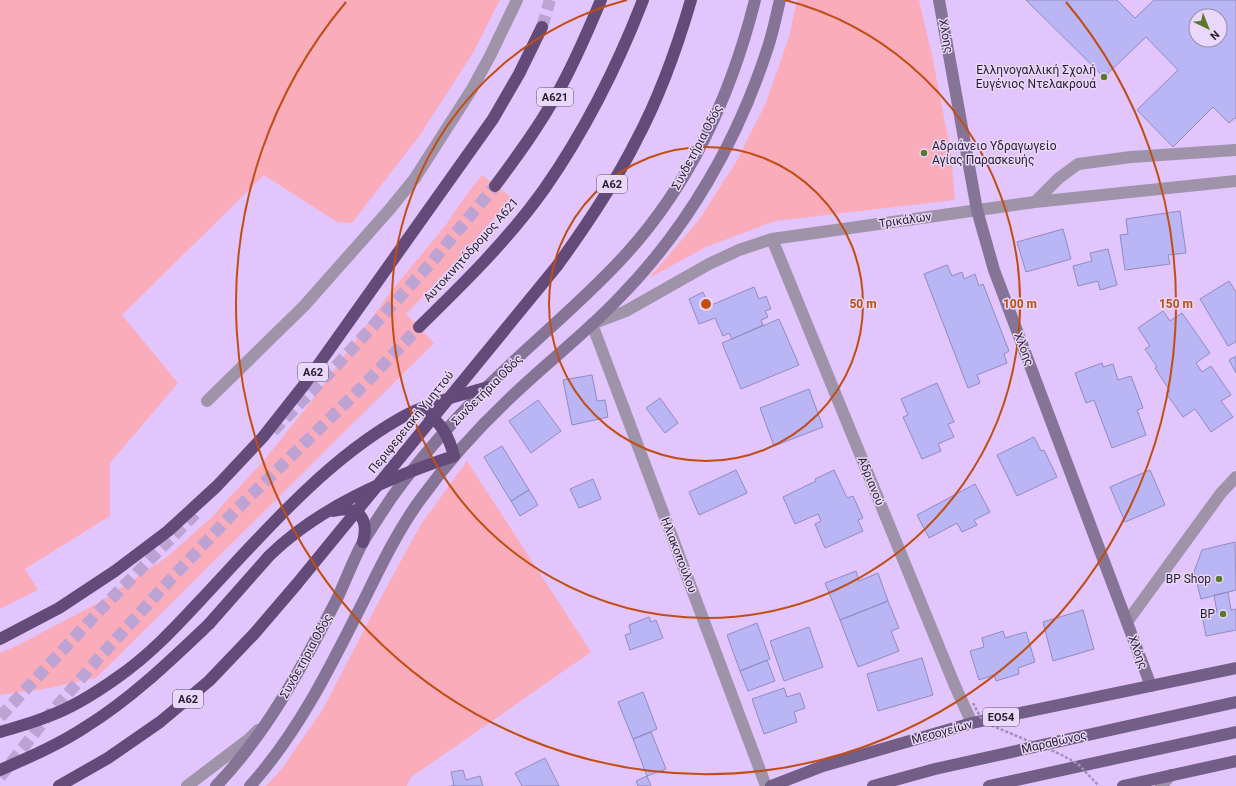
<svg xmlns="http://www.w3.org/2000/svg" width="1236" height="786" font-family="Roboto,sans-serif">
  <rect width="100%" height="100%" fill="#e1c5fc"/>
  <!-- green -->
  <path fill="#fbacba" d="M0,0H500L473,53L420,135L352,223L337,222L264,175L122,315L178,383L110,463V516L25,569L38,590L0,609Z
    M797,0H919L932,55L951,153L955,200L775,221L706,247L649,278L699,220L736,162L765,105L789,37Z
    M482,175L512,198L460,257L406,314L434,343L96,678L44,689L0,695V653L20,644L96,604L167,557L210,519L265,459L310,403L392,290L445,226L465,197Z
    M467,461L591,652L410,778L407,786H266L281,770L323,709L379,601L420,526Z"/>
  <!-- building -->
  <path fill="#bab5f5" stroke="#908bc2" fill-rule="evenodd" d="M1026,0H1117L1135,18L1154,0H1236V119L1235,118L1229,123L1213,107L1173,147L1137,110L1178,70L1146,37L1104,77ZM1196,16H1220V40H1196Z
    M1180,211L1186,253L1168,255L1170,264L1125,270L1120,235L1128,234L1126,219Z
    M1063,229L1071,259L1026,272L1017,242Z
    M1108,249L1117,285L1100,290L1098,281L1078,286L1073,266L1092,261L1090,253Z
    M947,265L952,276L962,272L964,279L975,274L979,286L983,284L1009,351L1004,354L1007,363L977,375L980,383L968,388L924,274Z
    M1229,281L1236,292V342L1228,346L1200,299Z
    M754,287L759,299L766,296L771,309L765,311L768,317L761,320L763,325L732,339L729,333L723,336L715,318L699,324L689,299L703,292L709,306Z
    M1163,311L1170,321L1182,313L1210,353L1196,363L1202,372L1211,366L1231,395L1221,401L1233,417L1211,432L1195,409L1183,417L1166,393L1170,391L1155,368L1157,367L1145,349L1150,346L1138,328Z
    M779,319L799,365L741,389L722,343Z
    M1236,356V373L1229,360Z
    M1102,363L1103,367L1113,364L1118,380L1131,376L1143,408L1137,410L1146,435L1112,448L1094,400L1086,403L1075,373Z
    M592,375L597,401L605,400L608,417L572,425L563,380Z
    M937,383L954,422L948,424L954,437L938,444L941,451L922,459L903,417L908,415L901,399Z
    M809,389L823,427L774,446L760,408Z
    M660,398L678,423L665,433L646,408Z
    M538,400L561,431L531,453L509,421Z
    M1034,437L1041,451L1044,450L1057,477L1017,496L997,455Z
    M502,446L529,490L511,501L484,457Z
    M736,470L747,493L699,515L689,492Z
    M834,470L847,498L853,496L863,518L858,520L863,531L825,548L815,524L821,521L818,514L795,524L783,497L816,481L815,479Z
    M1150,470L1165,505L1125,522L1110,487Z
    M593,479L601,499L579,508L570,489Z
    M975,484L990,512L974,520L977,525L962,532L957,523L929,538L917,515Z
    M529,490L538,505L520,516L511,501Z
    M1235,542L1236,590L1201,599L1194,572L1202,550Z
    M856,571L859,581L878,573L888,601L840,620L825,583Z
    M1228,592L1231,610L1236,609V630L1206,636L1202,615L1217,612L1214,595Z
    M888,601L899,628L891,631L899,651L858,667L840,620Z
    M1083,610L1094,649L1053,661L1043,622Z
    M649,617L651,622L656,620L663,638L630,650L625,635L631,633L629,625Z
    M757,623L770,659L740,671L727,635Z
    M809,627L823,667L784,681L770,641Z
    M1003,631L1005,638L1026,632L1035,662L1018,668L1019,674L996,681L994,675L979,680L970,651L984,647L982,638Z
    M922,658L933,695L878,711L867,674Z
    M767,660L775,681L748,691L740,671Z
    M784,688L787,697L800,693L805,708L794,712L797,722L764,734L752,699Z
    M643,692L657,729L633,739L618,702Z
    M651,732L666,769L647,776L633,739Z
    M545,758L559,786H522L515,773Z
    M463,770L466,780L480,776L483,786H451L454,785L451,772Z
    M647,776L651,786H638L636,781Z"/>
  <g fill="none" stroke-linecap="round" stroke-linejoin="round">
    <!-- highway-tunnel -->
    <path stroke="#bca3d3" stroke-width="12" stroke-dasharray="12 6" stroke-linecap="butt" d="M542,27L550,0
      M273,431L339,363L430,264L495,186
      M0,717L102,608L199,510
      M0,777L44,721L97,660L169,581L235,511L364,385L419,327"/>
    <!-- lane -->
    <path stroke="#9f93aa" stroke-width="12" d="M1035,202L1059,178L1078,164L1131,157L1236,150
      M187,786L249,739L258,730"/>
    <!-- street -->
    <path stroke="#9f93aa" stroke-width="12" d="M772,239L955,686L972,723
      M207,401L304,306L390,209L415,178L472,89L490,56L517,0
      M1127,622L1221,493L1236,477
      M766,786L592,324L626,311L709,264L739,250L772,239L1035,202L1236,181
      M1161,786L1171,775"/>
    <!-- secondary -->
    <path stroke="#857496" stroke-width="12" d="M939,0L977,210L994,270L1151,686
      M216,786C268,732 303,665 337,599C346,580 353,560 363,542C372,527 382,512 392,497C420,458 453,421 487,387C533,341 584,301 627,253C691,182 732,92 755,0
      M250,786C297,734 330,668 361,606C379,570 396,533 420,500C446,464 476,430 509,399C545,364 585,334 619,298C688,228 738,140 768,47C773,32 776,16 780,0"/>
    <!-- primary -->
    <path stroke="#735e87" stroke-width="12" d="M771,786L823,766L972,723L1236,668
      M873,786L935,769L1236,702
      M989,786L1236,732
      M1123,786L1236,761"/>
    <!-- highway -->
    <path stroke="#634a79" stroke-width="12" d="M495,186C518,155 540,125 558,92C575,62 588,31 601,0
      M557,266C586,226 614,185 636,141C660,96 677,48 691,0
      M419,327C463,284 509,239 545,188C586,129 617,67 643,0
      M333,511C359,504 369,519 363,542
      M209,624L269,556C319,507 388,478 454,456C449,437 442,423 425,412
      M0,639L59,608L115,571L168,531L217,486L263,437L304,385L493,119L519,74L542,27
      M0,732C16,727 33,723 49,716C74,707 97,692 118,677C154,652 182,620 211,589C267,529 327,460 399,419C426,403 458,396 488,387
      M59,786L108,758L160,722L209,681L254,634L296,585"/>
    <!-- path-bridge -->
    <path stroke="#a38db9" stroke-width="2.5" stroke-dasharray="3 2" stroke-linecap="butt" d="M973,703L981,718L988,724L1060,754L1078,764L1099,786"/>
    <!-- highway-bridge -->
    <path stroke="#634a79" stroke-width="12" d="M296,585L557,266
      M0,770C30,757 60,744 87,726C132,698 171,660 209,624"/>
  </g>
  <!-- distance rings -->
  <g fill="none" stroke="#c14d13" stroke-width="2">
    <circle cx="706" cy="304" r="157"/>
    <path d="M785 0A314 314 0 1 1 627 0"/>
    <path d="M1066 2A470 470 0 1 1 346 2"/>
  </g>
  <!-- markers -->
  <g fill="#5b782d" stroke="#e9d8f9" stroke-width="1.5">
    <circle cx="1104" cy="77" r="4"/>
    <circle cx="924" cy="153" r="4"/>
    <circle cx="1219" cy="579" r="4"/>
    <circle cx="1223" cy="614" r="4"/>
  </g>
  <g text-anchor="middle" stroke-width="3" stroke-linejoin="round" paint-order="stroke">
    <!-- shield labels -->
    <g fill="#e9d8f9" stroke="#60546c" stroke-width="1">
      <rect x="537" y="88" width="36" height="18" rx="3"/>
      <rect x="597" y="175" width="30" height="18" rx="3"/>
      <rect x="298" y="363" width="30" height="18" rx="3"/>
      <rect x="173" y="690" width="30" height="18" rx="3"/>
      <rect x="983" y="708" width="36" height="18" rx="3"/>
    </g>
    <g font-size="11" font-weight="bold" fill="#261c30">
      <text x="555" y="101">Α621</text>
      <text x="612" y="188">Α62</text>
      <text x="313" y="376">Α62</text>
      <text x="188" y="703">Α62</text>
      <text x="1001" y="721">ΕΟ54</text>
    </g>
    <!-- street labels -->
    <g font-size="12" fill="#261c30" stroke="#e9d8f9">
      <text transform="translate(946 36) rotate(80)" y="4">Χλόης</text>
      <text transform="translate(697 147) rotate(-62)" y="4">Συνδετήρια Οδός</text>
      <text transform="translate(905 220) rotate(-8)" y="4">Τρικάλων</text>
      <text transform="translate(471 250) rotate(-48)" y="4">Αυτοκινητόδρομος Α621</text>
      <text transform="translate(1024 349) rotate(69)" y="4">Χλόης</text>
      <text transform="translate(487 390) rotate(-45)" y="4">Συνδετήρια Οδός</text>
      <text transform="translate(411 422) rotate(-51)" y="4">Περιφερειακή Υμηττού</text>
      <text transform="translate(871 481) rotate(68)" y="4">Αδριανού</text>
      <text transform="translate(679 555) rotate(69)" y="4">Ηλιακοπούλου</text>
      <text transform="translate(1138 652) rotate(70)" y="4">Χλόης</text>
      <text transform="translate(306 656) rotate(-61)" y="4">Συνδετήρια Οδός</text>
      <text transform="translate(942 732) rotate(-15)" y="4">Μεσογείων</text>
      <text transform="translate(1054 742) rotate(-13)" y="4">Μαραθώνος</text>
    </g>
    <!-- poi labels -->
    <g font-size="12" fill="#261c30" stroke="#e9d8f9" text-anchor="end">
      <text x="1096" y="74">Ελληνογαλλική Σχολή<tspan x="1096" dy="14">Ευγένιος Ντελακρουά</tspan></text>
      <text x="932" y="150" text-anchor="start">Αδριάνειο Υδραγωγείο<tspan x="932" dy="14">Αγίας Παρασκευής</tspan></text>
      <text x="1211" y="583">BP Shop</text>
      <text x="1215" y="618">BP</text>
    </g>
  </g>
  <circle cx="706" cy="304" r="6" fill="#c14d13" stroke="#e9d8f9" stroke-width="2"/>
  <g font-size="12" text-anchor="middle" font-weight="bold" fill="#c14d13" stroke="#e9d8f9" stroke-width="3" stroke-linejoin="round" paint-order="stroke">
    <text x="863" y="308">50 m</text>
    <text x="1020" y="308">100 m</text>
    <text x="1176" y="308">150 m</text>
  </g>
  <!-- north arrow -->
  <g transform="translate(1208 28) rotate(137)"><circle r="19" fill="#e9d8f9" stroke="#9b8da9"/>
  <path d="M0-3L7 15L0 10L-7 15Z" fill="#5b782d"/>
  <text y="-6" font-size="11" font-weight="bold" text-anchor="middle" fill="#261c30">N</text>
  </g>
</svg>
